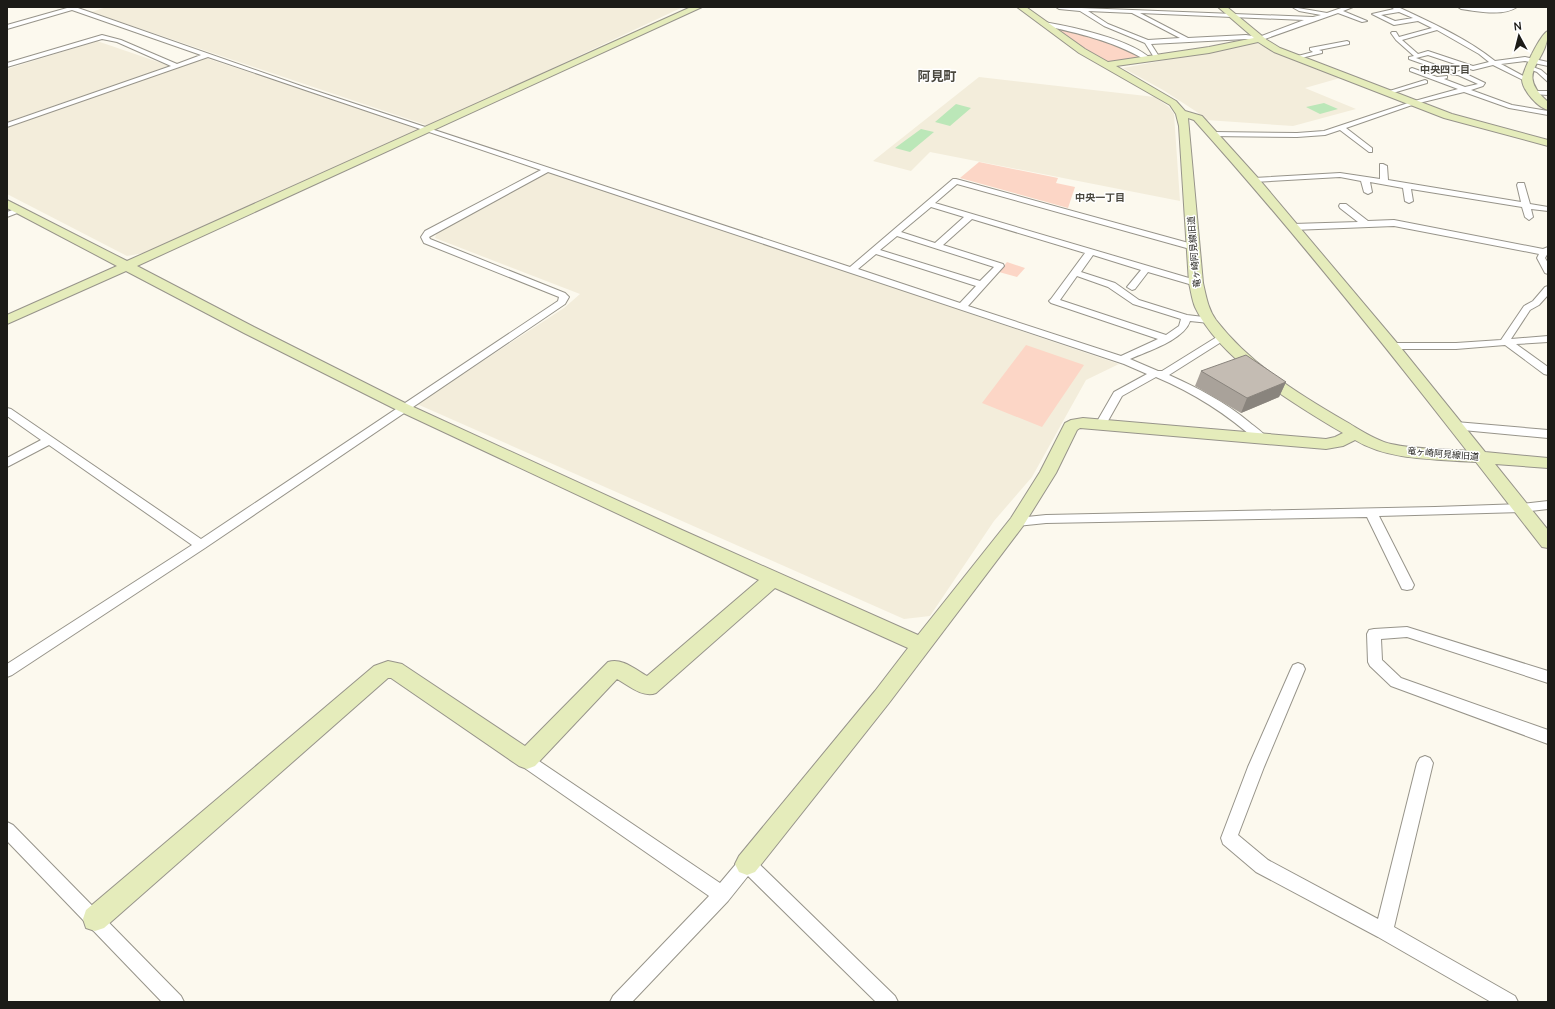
<svg xmlns="http://www.w3.org/2000/svg" width="1555" height="1009" font-family="Manrope,'Noto Sans JP',sans-serif">
  <rect width="100%" height="100%" fill="#fcf9ee"/>
  <!-- built -->
  <path fill="#f3eddb" d="M107,7L532,8L683,7L429,126L91,12Z
    M97,41L170,66L7,122V69Z
    M1256,43L1340,78L1305,88L1356,109L1293,126L1206,120L1197,112L1163,90L1123,68Z
    M206,58L420,129L144,253L127,256L7,194V127Z
    M979,77L1155,97L1169,107L1174,114L1180,201L930,152L911,171L873,161Z
    M552,172L602,189L1119,364L1086,380L1032,477L994,521L930,616L904,619L417,404L564,308L580,294L435,238L437,232L544,173Z"/>
  <!-- green -->
  <path fill="#fcd6c6" d="M1050,26L1111,42L1144,59L1107,64Z
    M979,162L1058,178L1056,183L1075,187L1068,208L960,178Z
    M1007,262L1025,268L1017,277L999,272Z
    M1026,345L1084,365L1042,427L982,403Z"/>
  <!-- water -->
  <path fill="#bbe7b8" d="M1324,103L1338,109L1320,114L1306,107Z
    M956,104L971,108L950,126L935,122Z
    M921,129L934,132L910,152L895,148Z"/>
  <g fill="none" stroke-linecap="round" stroke-linejoin="round">
    <!-- street casing -->
    <g stroke="#97948a" stroke-width="2">
      <path id="street" d="M66,7H80L78,8L304,87L850,267L953,179H956L1196,245L1197,247L1196,249H1190L957,184L935,203L1199,281L1201,283L1199,285L1196,286L1148,272L1135,289L1132,290L1127,287L1141,270L1093,255L1081,272L1115,283L1139,300L1187,315L1212,318L1214,320L1209,323L1190,321C1184,340 1148,351 1130,359L1158,371H1162L1220,335H1226L1228,337L1226,339L1169,375C1198,388 1225,402 1249,422C1255,427 1263,432 1268,439L1266,442H1258C1227,414 1194,393 1156,377L1122,396L1104,428H1096L1095,425L1114,392L1147,374L1124,364L548,172L429,237L430,239L565,293L569,297L565,304L205,548L12,675L7,677V664L192,545L49,445L7,467V458L41,440L7,416V408L11,409L201,539L558,301L559,297L424,243L421,237L425,231L541,170L208,57L7,127V123L171,66L117,42L102,39L7,67V63L102,35L121,40L177,64L201,55L72,10L7,29V25L67,8ZM931,207L964,217L935,243L901,232ZM972,219L1085,253L1051,299L1049,301L1051,303L1158,339L1121,356L968,306L1004,266L1003,264L943,245ZM897,236L994,267L980,281L880,250ZM876,254L976,286L960,303L858,269ZM1077,276L1108,287L1133,304L1181,319L1179,326L1166,335L1060,300Z
        M1056,7L1313,17L1321,15L1299,11L1292,7L1327,13L1344,7H1353L1343,11L1367,21L1362,22L1338,13L1259,41L1246,39L1151,44L1160,58L1157,60L1155,59L1145,43L1104,26L1080,11L1059,9ZM1088,11L1132,13L1180,38L1148,40L1108,24ZM1140,13L1304,20L1259,37L1246,35L1188,38Z
        M1391,7H1398C1432,23 1466,38 1495,61L1525,57L1548,62V66L1525,61L1501,64L1529,79L1530,80L1527,82L1493,65L1473,70L1428,55L1416,58L1456,72L1468,69V71L1464,73L1485,83L1483,86L1471,90L1512,105L1548,111V115L1509,108L1464,92L1415,104L1346,128L1372,148V152H1369L1340,130L1325,135L1297,137L1210,136V132H1213L1297,133L1324,131L1411,102L1458,89L1410,71V69L1412,68L1437,77L1447,76V78L1444,79L1465,87L1478,84L1458,75H1454L1409,59V57L1414,56L1396,40L1391,33L1392,32H1396L1399,37L1432,28L1418,21L1394,25L1372,14L1394,9ZM1399,12L1413,18L1395,21L1381,15ZM1437,30L1479,54L1489,62L1473,66L1428,51L1418,54L1402,40Z
        M1458,7L1494,8L1517,7C1502,17 1477,11 1461,9Z
        M1044,22C1073,27 1130,39 1151,59L1146,60C1110,40 1081,34 1042,25L1041,24Z
        M1347,41L1349,42V44L1319,50L1322,51V53L1297,59L1294,57L1313,52L1310,50V48Z
        M1530,66L1541,70L1548,76V82L1537,72L1527,68Z
        M1425,80L1427,81V83L1386,95L1383,93Z
        M1534,91H1548V95L1532,94L1531,93Z
        M1380,164H1383L1387,166L1388,180L1521,202L1517,185L1518,183H1524L1530,204L1548,207V211L1531,209L1533,217L1529,220L1525,217L1522,207L1411,189L1413,201L1409,203L1405,201L1403,188L1370,182L1372,192L1368,194L1364,192L1361,181L1340,177L1254,182L1250,180L1254,178L1340,173L1380,179Z
        M1340,204H1346L1368,221L1394,220L1543,249L1548,247V253L1545,258L1548,263V274L1545,273L1537,258L1539,254L1394,226L1293,230L1289,227L1293,224L1358,222L1340,208L1339,206Z
        M18,208H21L25,210L7,217V212Z
        M1548,286V295L1539,305L1530,310L1511,339L1548,336V342L1516,344L1548,367V375L1544,374L1505,345L1456,349H1392L1387,346L1392,343H1456L1501,340L1524,306L1533,301L1545,287Z
        M1456,422L1548,430V438L1452,429L1451,426L1452,423Z
        M1548,501V509L1522,512L1379,516L1414,585L1412,589L1407,590L1402,589L1367,517L1046,523L1017,526L1013,525L1011,522L1013,519L1017,518L1046,515L1435,507L1522,504Z
        M1407,627L1548,671V683L1407,637L1381,639L1382,660L1401,678L1548,730V744L1391,686L1370,666L1368,662L1367,634L1369,630L1374,629Z
        M1298,663L1303,665L1305,669L1264,767L1238,835L1268,860L1378,919L1417,763L1420,758L1425,756L1430,758L1433,763L1394,927L1515,996L1518,1002H1491L1378,937L1256,872L1223,844L1221,838L1248,767L1291,669L1293,665Z
        M527,752L532,754L536,759L720,883L741,858L747,856L753,858L895,996L898,1002H876L748,876L728,901L632,1002H610L613,996L709,896L526,769L519,759L522,754Z
        M7,822L13,825L181,996L184,1002H162L7,841Z"/>
    </g>
    <!-- secondary casing -->
    <g stroke="#97948a" stroke-width="2">
      <path id="secondary" d="M691,7H702L137,266L254,327L409,405L682,530L918,635L1011,518L1040,472L1065,423L1071,420L1083,418L1326,439L1335,437L1343,433C1294,404 1220,360 1195,307C1192,300 1191,291 1189,283L1179,126L1176,114L1170,105L1079,53L1017,7H1026L1085,49L1108,62L1209,47L1254,38L1218,7H1227L1267,40L1280,48L1452,114L1548,140V146L1444,118L1274,52L1258,42L1209,53L1116,66L1176,101L1185,111L1202,116L1258,178L1397,343L1485,452L1548,458V468L1495,464L1548,530V548L1542,547L1476,462C1437,459 1389,461 1355,440L1343,446L1326,449L1080,428L1077,430L1056,473L1023,526L889,703L755,872L747,875L739,872L735,864L739,856L875,691L908,648L775,588L656,693C643,698 629,686 617,679L535,766L527,769L519,766L391,678H388L104,928L95,931L86,928L83,919L86,910L374,666L388,661L402,664L525,746L608,662C622,657 636,670 647,676L759,580L399,411L244,333L126,271L7,324V315L117,266L7,208V200L127,261ZM1188,118L1194,120C1290,227 1379,338 1467,451C1442,449 1414,449 1391,444C1374,440 1359,429 1345,421C1298,394 1249,363 1216,320C1208,309 1206,296 1203,283Z
        M1548,31C1548,64 1513,71 1548,102V110C1538,108 1523,91 1522,80C1522,72 1541,33 1548,31Z"/>
    </g>
    <!-- street -->
    <use href="#street" fill="#fff" fill-rule="evenodd"/>
    <!-- secondary -->
    <use href="#secondary" fill="#e5ecbb" fill-rule="evenodd"/>
  </g>
  <!-- wall -->
  <path fill="#a9a29a" d="M1201,371L1286,382L1279,397L1241,413L1195,386Z"/>
  <!-- shaded-wall -->
  <path fill="#89847d" d="M1286,382L1279,397L1241,413L1247,398Z"/>
  <!-- building -->
  <path fill="#c4bcb3" stroke="#89847d" d="M1246,355L1286,382L1247,398L1201,371Z"/>
  <g text-anchor="middle" stroke-width="3" stroke-linejoin="round" paint-order="stroke">
    <!-- far-street labels -->
    <g font-size="9" fill="#1c1b17" stroke="#fff">
      <text transform="translate(1194 252) rotate(-95)" y="3">竜ヶ崎阿見線旧道</text>
      <text transform="translate(1443 454) rotate(5)" y="3">竜ヶ崎阿見線旧道</text>
    </g>
    <!-- far-neighbourhood labels -->
    <g font-size="10" font-weight="bold" fill="#4a483f" stroke="#fff">
      <text x="1445" y="73">中央四丁目</text>
      <text x="1100" y="201">中央一丁目</text>
    </g>
    <!-- far-district labels -->
    <g font-size="13" font-weight="bold" fill="#4a483f" stroke="#fff">
      <text x="937" y="81">阿見町</text>
    </g>
  </g>
  <!-- border -->
  <rect width="1555" height="1009" fill="none" stroke="#1c1b17" stroke-width="16"/>
  <!-- north arrow -->
  <g transform="translate(1519 36) rotate(353)" stroke="#ffffff" stroke-width="3" paint-order="stroke">
  <path d="M0-3L7 15L0 10L-7 15Z" fill="#1c1b17"/>
  <text y="-6" font-size="11" font-weight="bold" text-anchor="middle" fill="#1c1b17">N</text>
  </g>
</svg>
